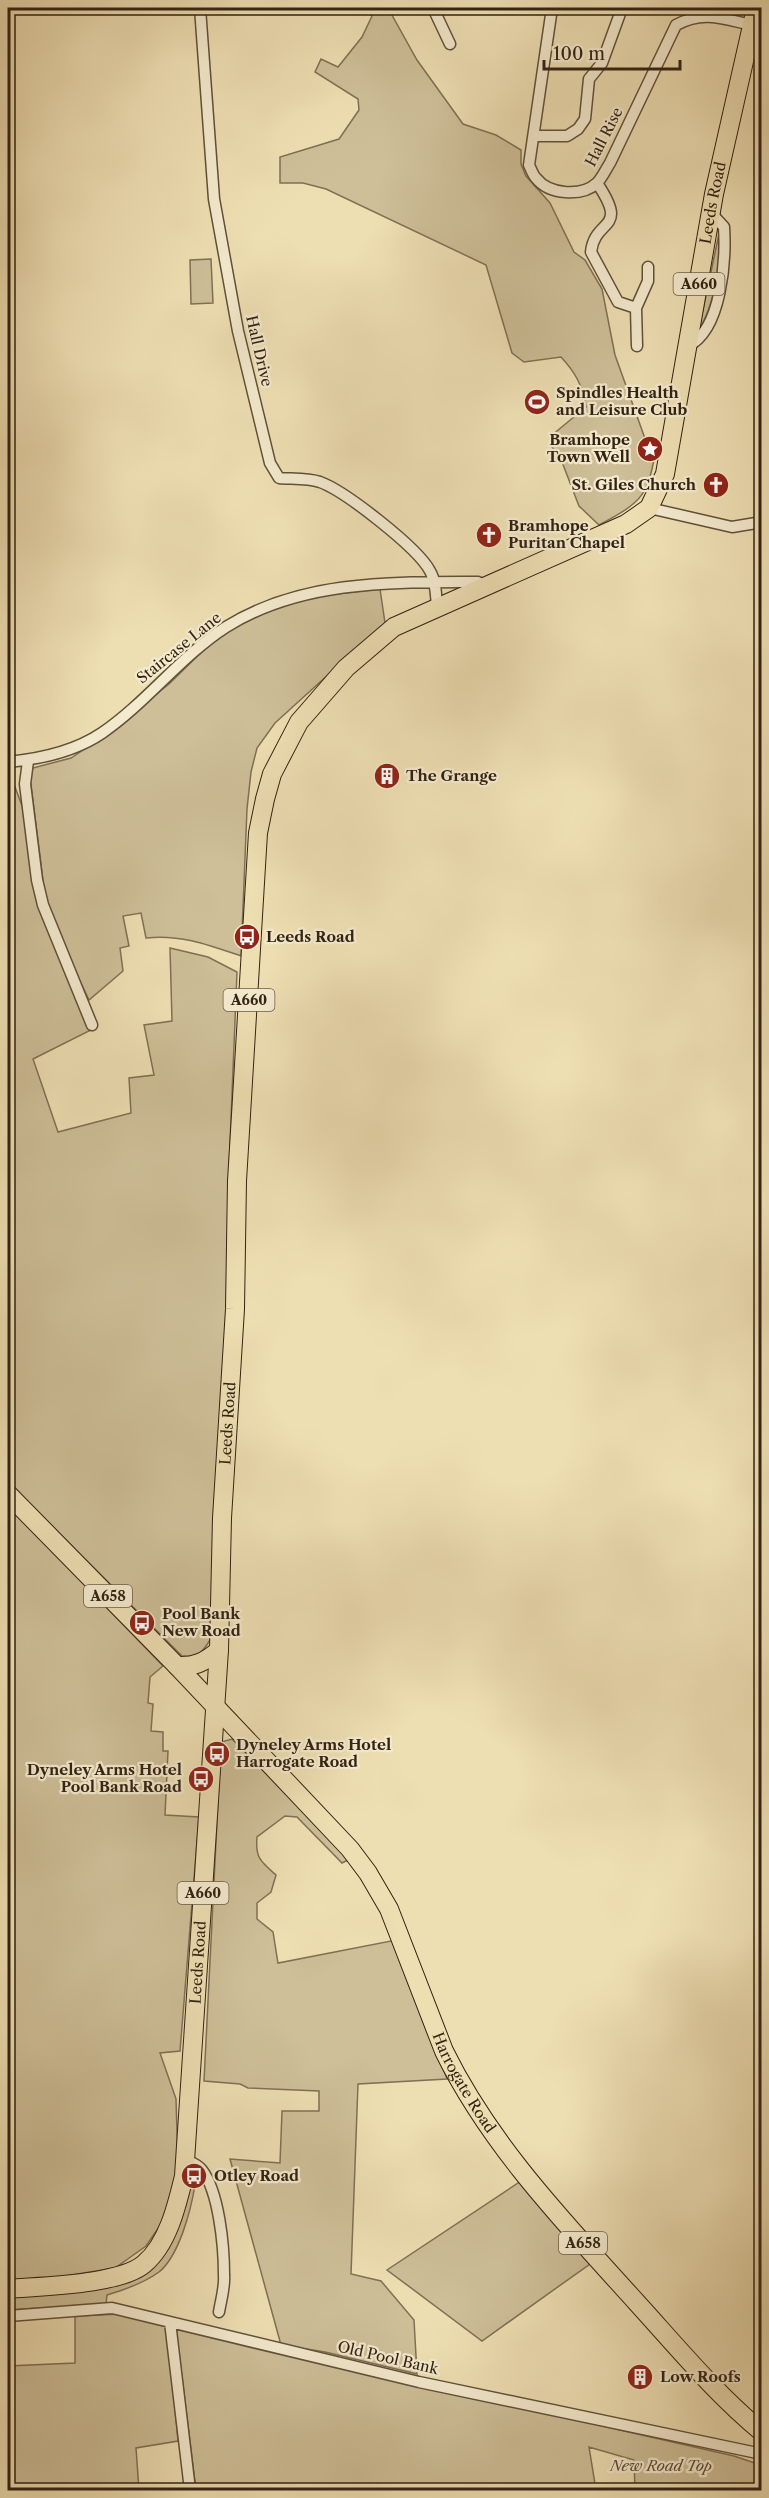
<svg xmlns="http://www.w3.org/2000/svg" width="769" height="2498" font-family="'Libre Caslon Text',serif">
  <rect width="100%" height="100%" fill="#eedfb3"/>
  <filter id="stains"><feTurbulence type="fractalNoise" baseFrequency=".00333" numOctaves="4"/><feColorMatrix values="0 0 0 0 .2 0 0 0 0 .09 0 0 0 0 .02 0 0 0 .5 -.17"/></filter>
  <radialGradient id="worn" r=".72"><stop offset=".6" stop-color="#630" stop-opacity="0"/><stop offset="1" stop-color="#630" stop-opacity=".3"/></radialGradient>
  <!-- green -->
  <path fill="#cebf98" stroke="#807055" stroke-width="1.5" d="M362,8H388L417,60L463,124L496,135L521,150V164L526,176L550,203L574,252L585,260L602,289L615,355L647,444L657,445C647,497 645,500 599,525L579,506L562,462L552,447V435L586,407C583,386 575,372 561,357L524,362L512,353L486,265L326,189L303,183H280V157L339,139L359,110L358,99L315,72L321,59L338,67L362,37L372,16Z
    M720,229C726,250 712,311 699,329Z
    M211,259L213,303L191,304L190,260Z
    M380,589L385,623L275,723L257,748L251,772L247,809L241,956C209,945 180,934 146,938L141,913L123,916L129,946L120,948L123,971L89,1000L58,935L45,896L29,769L71,758L98,740L169,684L221,633L252,617L300,598Z
    M8,787H15L27,819L51,937L89,1031L33,1059L58,1132L131,1113L129,1078L154,1075L144,1025L172,1021L170,948L208,957L237,972L229,1168L230,1296L210,1640C202,1653 198,1658 182,1656L8,1482Z
    M8,1505L163,1666L150,1677L148,1703L153,1704L151,1731L163,1732V1751H168L165,1815L199,1817L180,2051L160,2053L176,2099L178,2168L170,2207L159,2227L146,2246L115,2268L8,2285Z
    M232,1739L350,1859L342,1863L297,1817L285,1816L257,1837C255,1858 261,1862 276,1875L271,1892L257,1903V1919L273,1932L278,1963L396,1940L447,2079L358,2084L351,2274L381,2281L414,2320L417,2374L325,2352L281,2345L230,2159L280,2163L282,2111H319V2091L248,2088L240,2084L204,2081L221,1742Z
    M521,2181L590,2264L482,2341L387,2270Z
    M186,2183L195,2185C191,2210 179,2256 159,2272C144,2283 124,2290 107,2295L106,2304L8,2310V2295L131,2277Z
    M122,2314L168,2327L178,2441L136,2448L139,2490H8V2366L75,2363V2316Z
    M176,2329L734,2456L761,2465V2490H635L634,2460L589,2447L596,2490H196Z"/>
  <g fill="none" stroke-linecap="round" stroke-linejoin="round">
    <!-- minor casing -->
    <g stroke="#60513a" stroke-width="13">
      <path id="minor" d="M200,8L214,199L238,331L270,463L279,478C292,479 308,478 320,482C345,491 418,548 430,571C436,581 436,595 437,607
        M433,8L450,44
        M552,8L529,165C531,169 533,175 536,178C549,195 582,197 597,183C602,178 606,169 610,163L676,25C704,10 723,19 752,25
        M534,136H567L578,129L585,119L589,79L602,63L622,8
        M597,183C630,232 595,217 591,252L618,302L636,308
        M637,346L636,308L648,281V267
        M688,346C722,330 726,259 724,227L711,213
        M649,508L732,527L762,522
        M28,761L25,784L37,880L43,905L92,1025
        M8,762C40,759 74,752 102,733C146,703 181,656 226,627C301,580 393,582 478,582L484,586
        M186,2160C191,2162 198,2165 202,2170C219,2192 224,2246 224,2275C225,2287 221,2300 219,2312
        M8,2316L112,2308L419,2382L762,2454
        M170,2322L190,2490"/>
    </g>
    <!-- trunk casing -->
    <g stroke="#312212" stroke-width="20">
      <g id="trunk">
        <path id="s1" d="M8,1494L177,1666L350,1849L368,1873L389,1909L444,2051C491,2147 567,2225 638,2304C678,2348 716,2394 762,2432"/>
        <path d="M177,1666C195,1667 205,1662 219,1650"/>
        <path id="s2" d="M8,2289C41,2286 119,2285 144,2264C168,2244 177,2205 184,2176L219,1650L222,1518L235,1309L237,1181L258,833L265,799L272,774L299,722L346,668L394,627L626,524L649,508L665,474L714,194L756,8"/>
      </g>
    </g>
    <!-- minor -->
    <use href="#minor" stroke="#f4eace" stroke-width="10"/>
    <!-- trunk -->
    <use href="#trunk" stroke="#eedfb3" stroke-width="18"/>
  </g>
  <!-- icons -->
  <defs>
    <g id="stadium-disc" transform="scale(1.35)"><circle r="9.5" fill="#8f2418" stroke="#f4eace"/><path d="M0-5a6.5 5 0 1 0 0 10a6.5 5 0 1 0 0-10ZM-3.5-1.8h7v3.6h-7Z" fill="#fff"/></g>
    <g id="sight-disc" transform="scale(1.35)"><circle r="9.5" fill="#8f2418" stroke="#f4eace"/><path d="M0-6L1.8-2.2L6-1.7L2.9 1.2L3.7 5.4L0 3.3L-3.7 5.4L-2.9 1.2L-6-1.7L-1.8-2.2Z" fill="#fff"/></g>
    <g id="church-disc" transform="scale(1.35)"><circle r="9.5" fill="#8f2418" stroke="#f4eace"/><path d="M-1.2-6h2.4v3.5h3.3v2.4h-3.3V6h-2.4V-.1h-3.3v-2.4h3.3Z" fill="#fff"/></g>
    <g id="building-disc" transform="scale(1.35)"><circle r="9.5" fill="#8f2418" stroke="#f4eace"/><path d="M-4-6H4V6H1V3H-1V6H-4ZM-2.5-4.3h1.7v1.8h-1.7ZM.8-4.3h1.7v1.8H.8ZM-2.5-1h1.7V.8h-1.7ZM.8-1h1.7V.8H.8Z" fill="#fff"/></g>
    <g id="bus-disc" transform="scale(1.35)"><circle r="9.5" fill="#8f2418" stroke="#f4eace"/><path d="M-5-6H5V4H4V6H2V4H-2V6H-4V4H-5ZM-3.5-4V0h7V-4ZM-3.5 1.2v1.5H-2V1.2ZM2 1.2v1.5H3.5V1.2Z" fill="#fff"/></g>
  </defs>
  <g fill-rule="evenodd">
    <use href="#stadium-disc" x="537" y="402"/>
    <use href="#sight-disc" x="650" y="449"/>
    <use href="#church-disc" x="716" y="485"/>
    <use href="#church-disc" x="489" y="535"/>
    <use href="#building-disc" x="387" y="776"/>
    <use href="#bus-disc" x="247" y="937"/>
    <use href="#bus-disc" x="142" y="1623"/>
    <use href="#bus-disc" x="217" y="1754"/>
    <use href="#bus-disc" x="201" y="1779"/>
    <use href="#bus-disc" x="194" y="2176"/>
    <use href="#building-disc" x="640" y="2377"/>
  </g>
  <g text-anchor="middle" stroke-width="4.5" stroke-linejoin="round" paint-order="stroke">
    <!-- shield labels -->
    <g fill="#f4eace" stroke="#6c5e4a" stroke-width="1.5">
      <rect x="673.5" y="273" width="51" height="22" rx="4.5"/>
      <rect x="223.5" y="989" width="51" height="22" rx="4.5"/>
      <rect x="84" y="1585" width="48" height="22" rx="4.5"/>
      <rect x="177.5" y="1882" width="51" height="22" rx="4.5"/>
      <rect x="559" y="2232" width="48" height="22" rx="4.5"/>
    </g>
    <g font-size="14" font-weight="bold" fill="#312212">
      <text x="699" y="289">A660</text>
      <text x="249" y="1005">A660</text>
      <text x="108" y="1601">A658</text>
      <text x="203" y="1898">A660</text>
      <text x="583" y="2248">A658</text>
    </g>
    <!-- street labels -->
    <g font-size="15" fill="#312212" stroke="#f4eace">
      <text transform="translate(604 137) rotate(-63)" y="5">Hall Rise</text>
      <text dy="5" stroke="none"><textPath href="#s2" startOffset="2432">Leeds Road</textPath></text>
      <text transform="translate(259 351) rotate(77)" y="5">Hall Drive</text>
      <text transform="translate(179 648) rotate(-39)" y="5">Staircase Lane</text>
      <text dy="5" stroke="none"><textPath href="#s2" startOffset="992">Leeds Road</textPath></text>
      <text dy="5" stroke="none"><textPath href="#s2" startOffset="452">Leeds Road</textPath></text>
      <text dy="5" stroke="none"><textPath href="#s1" startOffset="754">Harrogate Road</textPath></text>
      <text transform="translate(388 2358) rotate(13)" y="5">Old Pool Bank</text>
    </g>
    <!-- poi labels -->
    <g font-size="15" font-weight="bold" fill="#312212" stroke="#f4eace" text-anchor="start">
      <text x="556" y="398">Spindles Health<tspan x="556" dy="17">and Leisure Club</tspan></text>
      <text x="630" y="445" text-anchor="end">Bramhope<tspan x="630" dy="17">Town Well</tspan></text>
      <text x="696" y="490" text-anchor="end">St. Giles Church</text>
      <text x="508" y="531">Bramhope<tspan x="508" dy="17">Puritan Chapel</tspan></text>
      <text x="406" y="781">The Grange</text>
      <text x="266" y="942">Leeds Road</text>
      <text x="162" y="1619">Pool Bank<tspan x="162" dy="17">New Road</tspan></text>
      <text x="236" y="1750">Dyneley Arms Hotel<tspan x="236" dy="17">Harrogate Road</tspan></text>
      <text x="182" y="1775" text-anchor="end">Dyneley Arms Hotel<tspan x="182" dy="17">Pool Bank Road</tspan></text>
      <text x="214" y="2181">Otley Road</text>
      <text x="660" y="2382">Low Roofs</text>
    </g>
    <!-- park labels -->
    <g font-size="15" font-style="italic" fill="#584934" stroke="#f4eace">
      <text x="661" y="2471">New Road Top</text>
    </g>
  </g>
  <!-- margin -->
  <rect width="769" height="2498" fill="none" stroke="#eedfb3" stroke-width="30"/>
  <rect x="9" y="9" width="751" height="2480" fill="none" stroke="#312212" stroke-width="3"/>
  <rect x="15" y="15" width="739" height="2468" fill="none" stroke="#312212" stroke-width="1.5"/>
  <!-- scale -->
  <path d="M544 60v9h136v-9" fill="none" stroke="#312212" stroke-width="3"/>
  <text x="553" y="60" font-size="18" fill="#312212" stroke="#f4eace" stroke-width="4.5" paint-order="stroke">100 m</text>
  <rect width="100%" height="100%" filter="url(#stains)"/>
  <rect width="100%" height="100%" fill="url(#worn)"/>
</svg>
